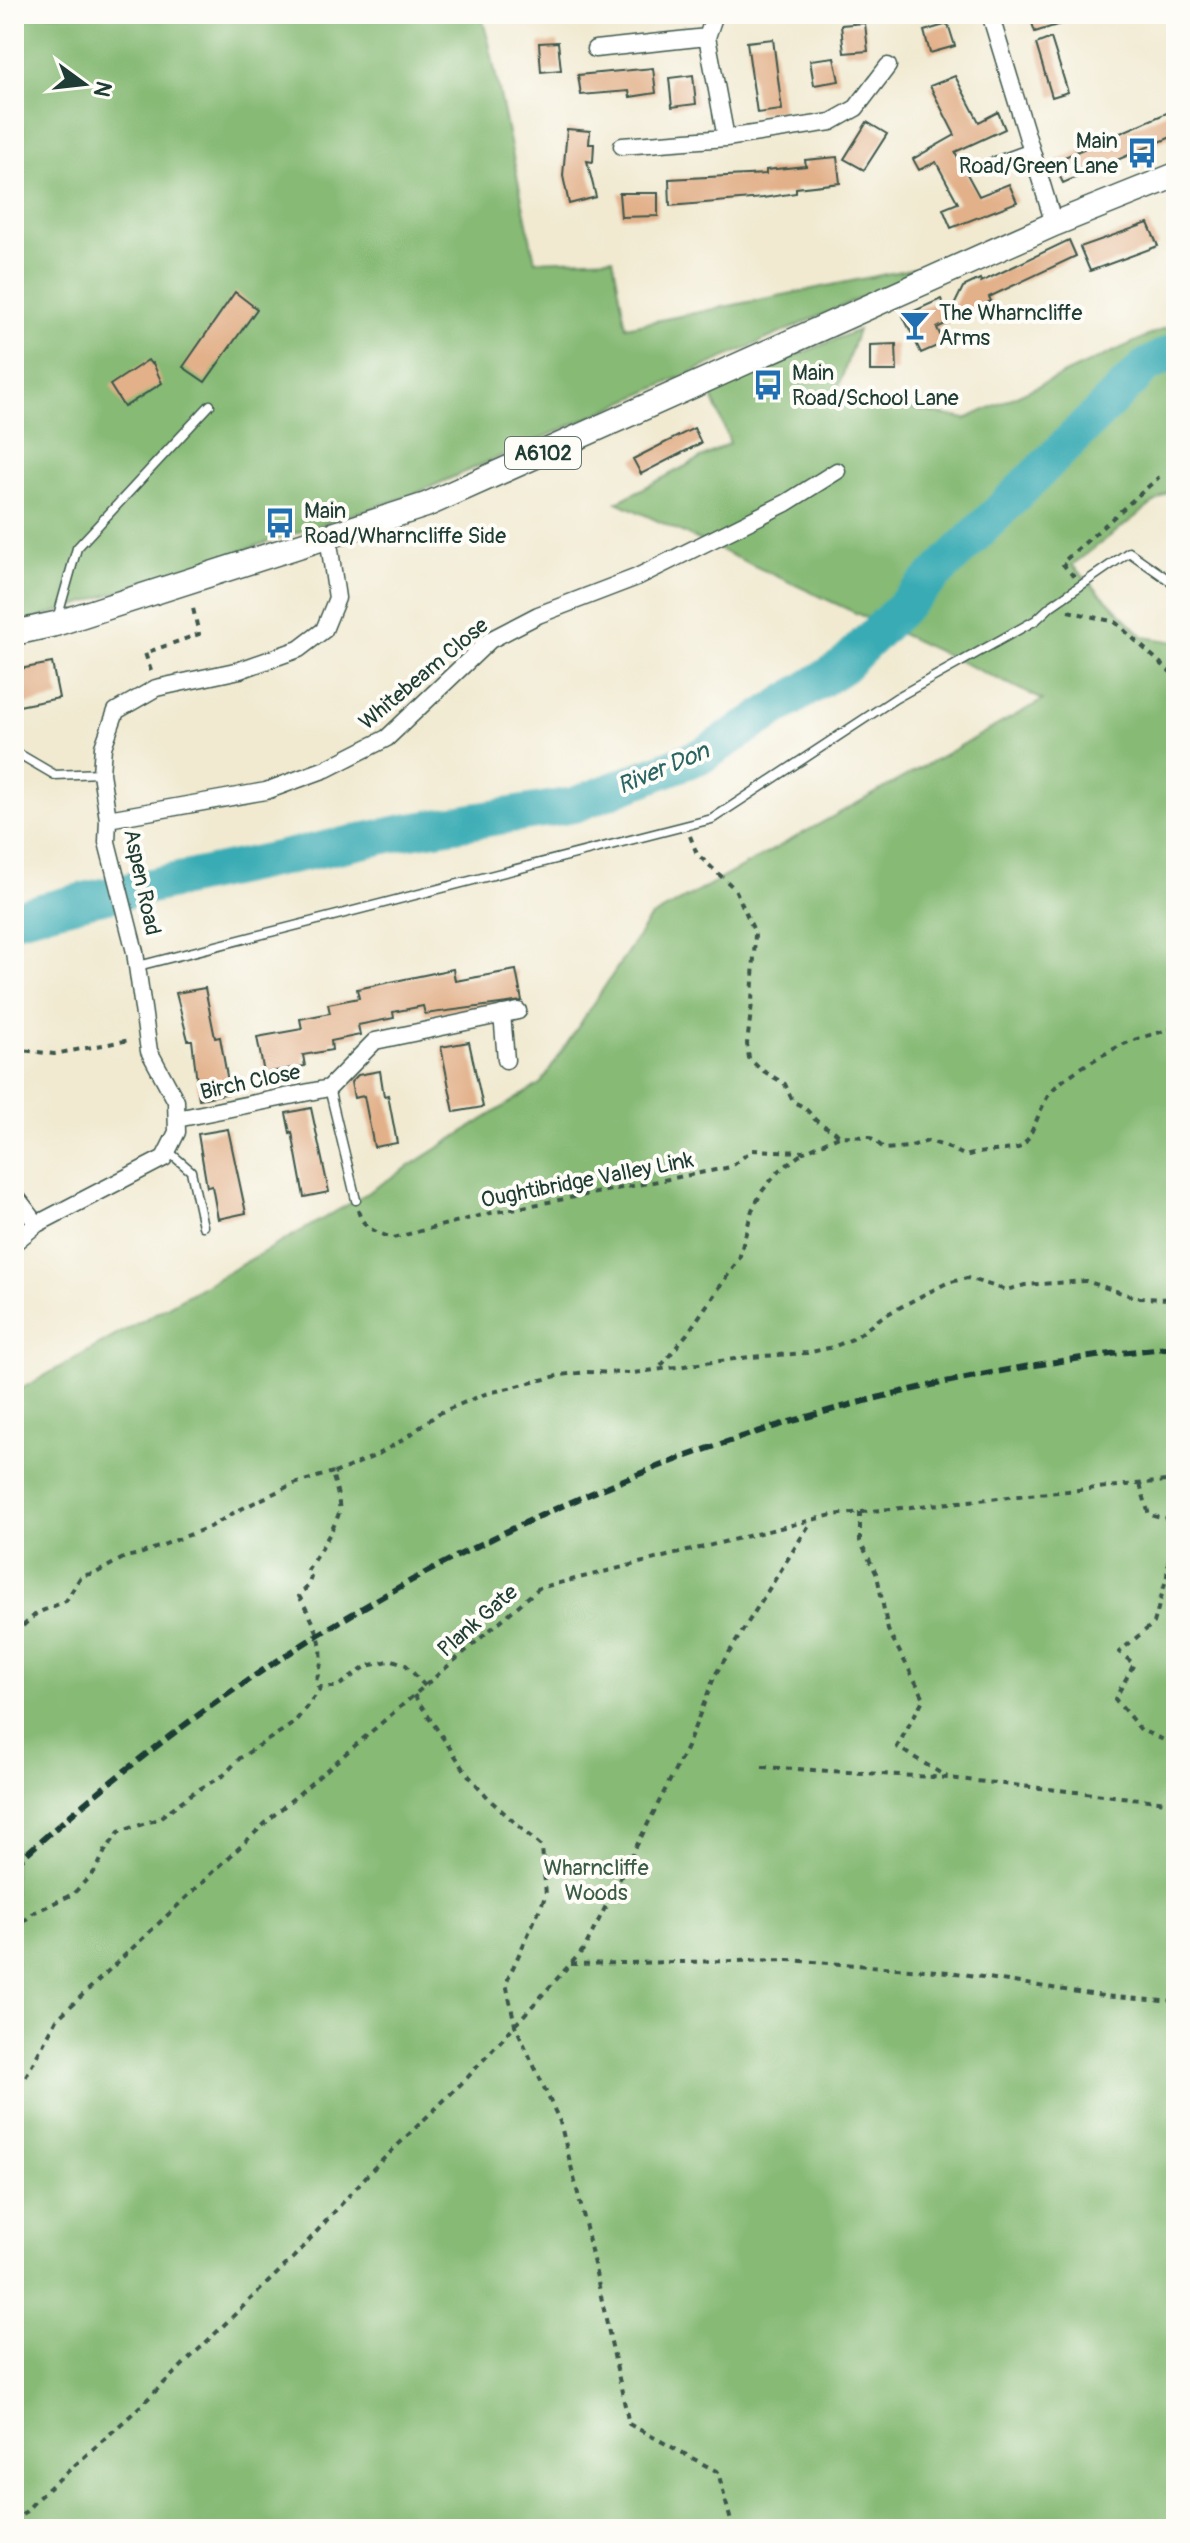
<svg xmlns="http://www.w3.org/2000/svg" width="1190" height="2543" font-family="Pangolin,sans-serif">
  <rect width="100%" height="100%" fill="#fdfcf7"/>
  <filter id="ink" filterUnits="userSpaceOnUse"><feTurbulence type="fractalNoise" baseFrequency=".0125" numOctaves="2"/><feDisplacementMap in="SourceGraphic" scale="16" xChannelSelector="R" yChannelSelector="G"/><feConvolveMatrix kernelMatrix="1 2 1 2 8 2 1 2 1" color-interpolation-filters="sRGB"/></filter>
  <filter id="wash" filterUnits="userSpaceOnUse"><feTurbulence type="fractalNoise" baseFrequency=".006" numOctaves="4" result="noise"/><feDisplacementMap in="SourceGraphic" scale="32" xChannelSelector="R" yChannelSelector="G"/><feGaussianBlur stdDeviation="1.8" result="paint"/><feColorMatrix in="noise" values="0 0 0 0 0 0 0 0 0 0 0 0 0 0 0 0 0 1.4 0 .05"/><feComposite in="paint" operator="in"/></filter>
  <g filter="url(#wash)">
    <rect width="100%" height="100%" fill="#f1ead1"/>
    <!-- forest -->
    <path fill="#86ba75" stroke="#527c54" stroke-width="2" d="M14,14H481L489,43L535,261L613,258L626,327L940,263L417,493L14,626Z
      M1176,323V486L1072,565L1144,637L1176,642V2529H14V1393L356,1200L541,1083L650,918L1043,700L617,502L730,443L710,391L858,330L836,395L966,419Z"/>
    <g fill="none" stroke-linecap="round" stroke-linejoin="round">
      <!-- river -->
      <path stroke="#39abb4" stroke-width="36" d="M14,918L89,899L404,832L574,805L703,755L843,666L1145,367L1176,350"/>
    </g>
    <g id="blocks">
      <!-- building -->
      <path fill="#e2b089" d="M1029,14H1081L1082,17L1035,32Z
        M865,23L868,51L844,53L841,25Z
        M948,24L955,46L930,53L924,31Z
        M1051,38L1068,92L1052,97L1036,44Z
        M773,39L782,110L757,113L747,42Z
        M558,42L561,70L541,72L539,43Z
        M834,57L839,81L814,85L810,60Z
        M653,68L656,93L630,97L629,91L581,95L578,75Z
        M693,75L696,104L672,107L669,78Z
        M955,76L979,122L998,112L1005,129L955,152L979,196L1009,184L1017,202L951,228L943,209L958,203L936,162L919,170L913,159L955,135L930,86Z
        M1176,109V135L1063,183L1053,162Z
        M867,122L887,134L864,170L844,159Z
        M567,129L590,131L589,144H594L593,162L587,161L596,197L569,204L563,176Z
        M837,157L840,183L796,188V193L763,198L670,206L669,179L766,174V170L806,166L805,160Z
        M619,193H658V216L621,217Z
        M1148,223L1158,246L1090,271L1080,247Z
        M1069,240L1076,256L989,297L991,301L937,328L944,343L921,353L903,316L941,299L949,316L963,287L980,279L981,282Z
        M235,292L257,309L205,382L183,367Z
        M896,344L897,371H870V345Z
        M148,360L151,364L153,363L162,383L124,407L110,385Z
        M694,428L701,443L641,474L633,459Z
        M52,663L59,698L14,707V670Z
        M453,969L455,981L516,970L522,1001L425,1014L423,1006L393,1012L394,1018L358,1025L360,1035L331,1041L332,1050L303,1055L305,1066L264,1073L257,1037L302,1029L300,1019L330,1013L328,1004L359,998L357,989Z
        M205,988L215,1038L220,1037L230,1093L199,1099L192,1040H188L176,993Z
        M469,1042L483,1107L454,1112L441,1047Z
        M380,1071L384,1096L388,1095L397,1143L374,1147L364,1096L354,1098L351,1082L358,1075Z
        M311,1108L329,1192L304,1197L292,1132L290,1133L286,1113Z
        M228,1129L246,1213L218,1219L212,1186L207,1187L198,1134Z"/>
    </g>
  </g>
  <g filter="url(#ink)">
    <use href="#blocks" fill-opacity="0" stroke="#3e574c" stroke-width="2"/>
    <g fill="none" stroke-linecap="round" stroke-linejoin="round">
      <!-- lane casing -->
      <g stroke="#3e574c" stroke-width="11">
        <path id="lane" d="M987,164L1031,148
          M57,619L77,548L210,405
          M14,751L55,775L100,773
          M138,966L712,819L896,698L1036,620L1051,606L1129,552L1176,585
          M329,1088L356,1200
          M168,1151L191,1171L203,1226"/>
      </g>
      <!-- street casing -->
      <g stroke="#3e574c" stroke-width="19">
        <path id="street" d="M715,14L707,37L726,138
          M990,14L1054,224
          M595,49L707,37
          M622,146L726,138L831,122L856,108L888,66
          M108,819L266,791L326,769L387,738L490,640L538,615L637,577L786,503L837,471
          M502,1014L506,1060
          M177,1119L329,1088L375,1041L518,1011
          M14,1194L37,1224
          M14,1243L37,1224L164,1158L177,1132L176,1101L149,1051L135,952L107,842L108,819L101,773L103,747L116,711L156,688L240,670L299,649L324,630L337,598L328,536"/>
      </g>
      <!-- primary casing -->
      <g stroke="#3e574c" stroke-width="27">
        <path id="primary" d="M14,633L55,624L426,505L1054,224L1176,175"/>
      </g>
      <!-- path -->
      <path stroke="#3e574c" stroke-width="4" stroke-dasharray="6 6" stroke-linecap="butt" d="M1074,577L1062,563L1159,477
        M1068,611L1115,622L1176,677
        M151,671L145,653L199,634L192,604
        M690,836L697,854L735,889L755,933L752,1003L747,1044L749,1058L760,1069L785,1084L793,1102C812,1109 809,1117 821,1124C828,1129 833,1128 839,1136L870,1137L885,1149L908,1147L928,1141L945,1146L966,1156C981,1150 1014,1151 1021,1147C1032,1139 1039,1108 1050,1093C1062,1077 1103,1054 1122,1045C1135,1038 1161,1033 1176,1027
        M14,1049L54,1054L130,1040
        M358,1210C362,1228 377,1233 393,1238L486,1214L731,1167L752,1150L804,1152L839,1136
        M661,1366L687,1334L739,1259L752,1210L763,1190L779,1171L804,1152
        M1140,1484L1149,1515L1170,1520L1176,1527
        M860,1512V1541L877,1575L888,1630L924,1698L897,1747L947,1777
        M1176,1551L1169,1556L1167,1576L1154,1623L1119,1652L1134,1664L1115,1699L1141,1730L1173,1744L1176,1756
        M14,1634L37,1613L66,1601L80,1578L85,1575L96,1573L125,1557L140,1554L212,1526L235,1512L291,1485L333,1472
        M425,1686L406,1665L393,1660L367,1666L337,1687H318L316,1680C330,1648 314,1623 299,1596L308,1586L311,1577L307,1572C317,1553 332,1534 339,1513C341,1505 335,1482 332,1474L375,1456L406,1438L439,1413L485,1394L561,1375L587,1372L633,1373L749,1357L807,1353L833,1347L855,1338L882,1317L925,1294L947,1283L967,1278L1006,1290L1025,1285L1086,1281L1137,1298L1176,1299
        M414,1695L468,1775L492,1802L542,1847L546,1895L506,1983L515,2025L560,2122L583,2214L629,2424L718,2472L733,2529
        M762,1767L949,1778L1176,1803
        M14,1930L33,1913L73,1894L96,1870L105,1851L119,1832L158,1819L194,1792L224,1775L240,1758L294,1723L321,1688
        M571,1964L788,1960L950,1972L1103,1996L1176,2002
        M14,2098L57,2019L274,1815L539,1588L832,1515L1176,1480
        M14,2524L38,2498L130,2416L292,2259L370,2172L467,2078L584,1949L687,1747L715,1675L811,1522"/>
      <!-- lane -->
      <use href="#lane" stroke="#fff" stroke-width="8"/>
      <!-- street -->
      <use href="#street" stroke="#fff" stroke-width="16"/>
      <!-- primary -->
      <use href="#primary" stroke="#fff" stroke-width="24"/>
      <!-- rail -->
      <path stroke="#1f3d34" stroke-width="6" stroke-dasharray="12 6" stroke-linecap="butt" d="M14,1865C339,1569 737,1388 1176,1347"/>
    </g>
  </g>
  <!-- icons -->
  <defs>
    <g id="bus-bare" transform="scale(2.4)"><path d="M-5-6H5V4H4V6H2V4H-2V6H-4V4H-5ZM-3.5-4V0h7V-4ZM-3.5 1.2v1.5H-2V1.2ZM2 1.2v1.5H3.5V1.2Z" fill="#1f6fb2" stroke="#fdfcf7" stroke-width="2.5" paint-order="stroke"/></g>
    <g id="bar-bare" transform="scale(2.4)"><path d="M-6-5H6L.8 .8V4.5H3.5V6h-7V4.5H-.8V.8Z" fill="#1f6fb2" stroke="#fdfcf7" stroke-width="2.5" paint-order="stroke"/></g>
  </defs>
  <g fill-rule="evenodd">
    <use href="#bus-bare" x="1142" y="153"/>
    <use href="#bar-bare" x="915" y="325"/>
    <use href="#bus-bare" x="768" y="385"/>
    <use href="#bus-bare" x="280" y="523"/>
  </g>
  <g text-anchor="middle" stroke-width="8" stroke-linejoin="round" paint-order="stroke">
    <!-- shield labels -->
    <rect fill="#fdfcf7" stroke="#62766e" stroke-width="2" x="505" y="437" width="76" height="32" rx="6"/>
    <g font-size="20" font-weight="bold" fill="#1f3d34">
      <text x="543" y="460">A6102</text>
    </g>
    <!-- poi labels -->
    <g font-size="22" fill="#1f3d34" stroke="#fdfcf7" text-anchor="start">
      <text x="1118" y="148" text-anchor="end">Main<tspan x="1118" dy="25">Road/Green Lane</tspan></text>
      <text x="939" y="320">The Wharncliffe<tspan x="939" dy="25">Arms</tspan></text>
      <text x="792" y="380">Main<tspan x="792" dy="25">Road/School Lane</tspan></text>
      <text x="304" y="518">Main<tspan x="304" dy="25">Road/Wharncliffe Side</tspan></text>
    </g>
    <!-- street labels -->
    <g font-size="22" fill="#1f3d34" stroke="#fdfcf7">
      <text transform="translate(423 673) rotate(-40)" y="8">Whitebeam Close</text>
      <text transform="translate(143 882) rotate(78)" y="8">Aspen Road</text>
      <text transform="translate(250 1081) rotate(-12)" y="8">Birch Close</text>
      <text transform="translate(587 1179) rotate(-11)" y="8">Oughtibridge Valley Link</text>
      <text transform="translate(477 1620) rotate(-41)" y="8">Plank Gate</text>
    </g>
    <!-- park labels -->
    <g font-size="22" fill="#3b5c45" stroke="#fdfcf7">
      <text x="596" y="1875">Wharncliffe<tspan x="596" dy="25">Woods</tspan></text>
    </g>
    <!-- water labels -->
    <g font-size="24" font-style="italic" fill="#286461" stroke="#fdfcf7">
      <text transform="translate(663 768) rotate(-23)" y="8">River Don</text>
    </g>
  </g>
  <!-- margin -->
  <rect width="1190" height="2543" fill="none" stroke="#fdfcf7" stroke-width="48"/>
  <!-- north arrow -->
  <g transform="translate(84 84) rotate(105)" stroke="#fdfcf7" stroke-width="6" paint-order="stroke">
  <path d="M0-6L14 30L0 20L-14 30Z" fill="#1f3d34"/>
  <text y="-12" font-size="22" font-weight="bold" text-anchor="middle" fill="#1f3d34">N</text>
  </g>
</svg>
